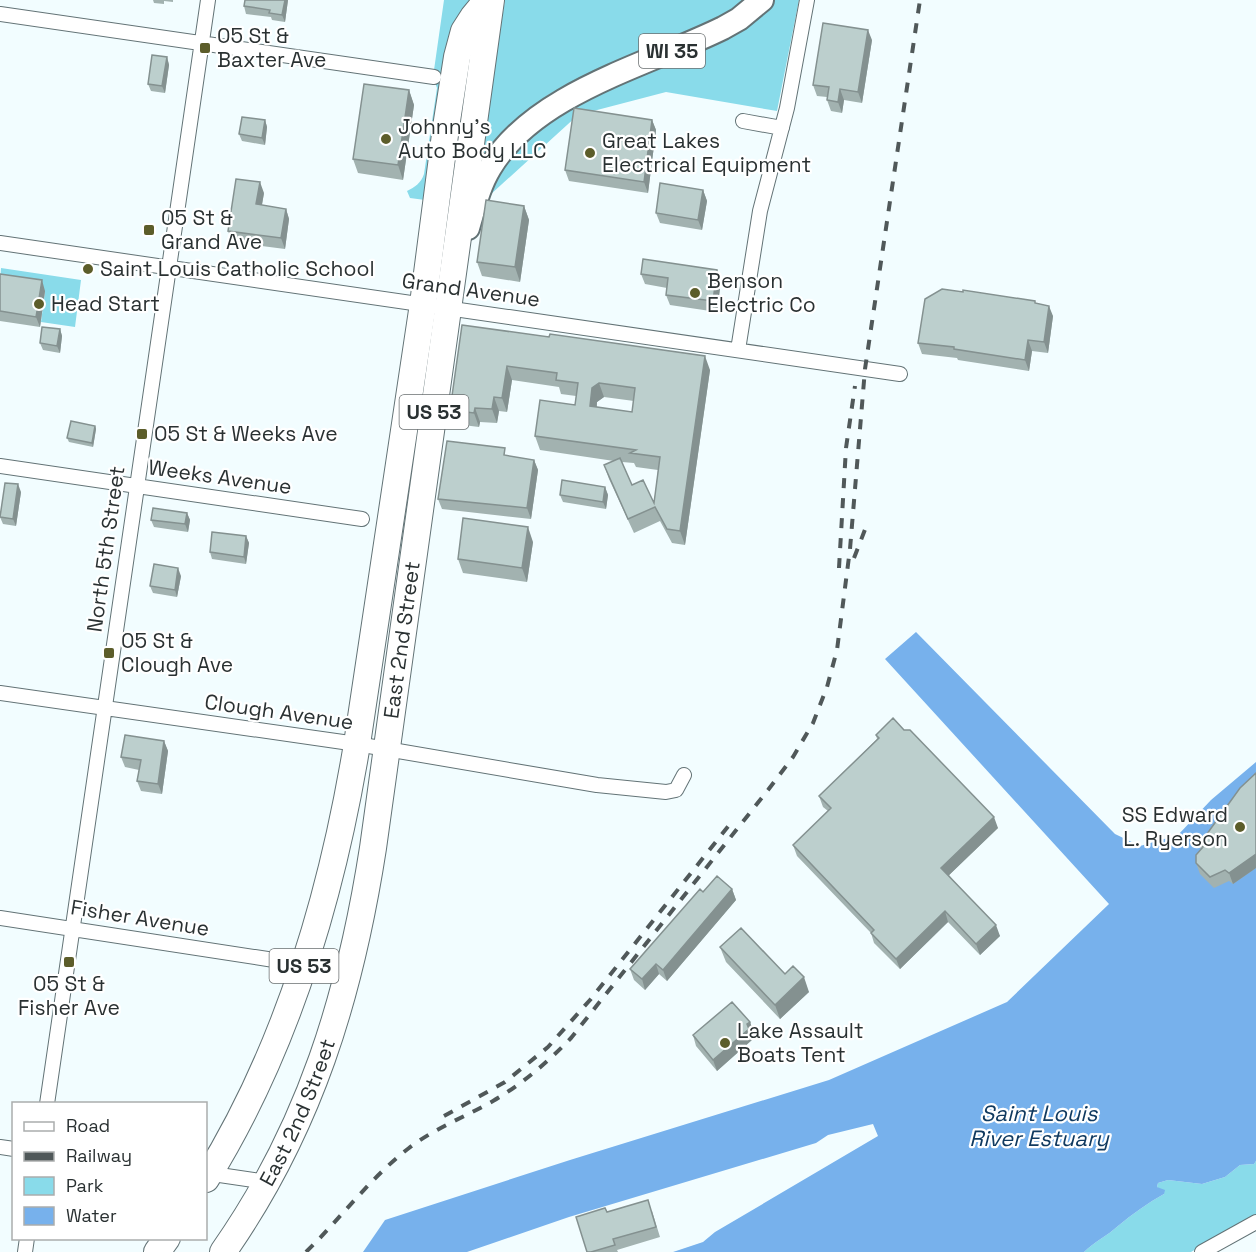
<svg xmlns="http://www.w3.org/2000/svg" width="1256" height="1252" font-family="'Space Grotesk',sans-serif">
  <rect width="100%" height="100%" fill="#f2fdff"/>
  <!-- green -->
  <path fill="#89dbea" d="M444,0H479L425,200L410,198L407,191C415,187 421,183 424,174L437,88L433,77Z
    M505,0H749L728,16L553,92C524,110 503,132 480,158Z
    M774,0H799L777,111L666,92L578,115L479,205L495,171L549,116L759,14Z
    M1,268L81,280L75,327L41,322L45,291L0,285Z
    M1256,1161V1215L1191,1252H1084C1094,1242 1107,1236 1118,1226C1132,1214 1148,1203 1164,1194L1157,1187L1158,1183L1168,1180L1202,1184L1225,1177L1240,1165L1254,1164Z"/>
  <!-- water -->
  <path fill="#77b1ec" d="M916,632L1115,834L1140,846L1178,835L1211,800L1256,762V1161L1254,1164L1240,1165L1225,1177L1202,1184L1168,1180L1158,1183L1157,1187L1165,1190L1164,1194C1148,1203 1132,1214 1118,1226C1107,1236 1094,1242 1084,1252H673L703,1242L715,1232L878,1136L873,1124L828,1135L816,1143L569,1217L467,1252H363L385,1220L570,1160L829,1080L1007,1002L1109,904L885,659Z"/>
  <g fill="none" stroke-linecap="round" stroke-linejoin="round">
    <!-- street casing -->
    <g stroke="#637376" stroke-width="16">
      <path id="street" d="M0,14L434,77
        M743,121L782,128
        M0,243L900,374
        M738,350L760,211L787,108L807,0
        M0,466L362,519
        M0,693L357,744L597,785L666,792L676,790L684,775
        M0,918L274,960
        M47,1104L208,0
        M0,1147L14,1149
        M206,1173L267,1182
        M25,1252L27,1238
        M1202,1252L1256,1222"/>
    </g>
    <!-- primary casing -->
    <g stroke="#637376" stroke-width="26">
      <path id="primary" d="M468,228C474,208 479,186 490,168C534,93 648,65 723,28L739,19L762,0"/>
    </g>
    <!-- highway casing -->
    <g stroke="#637376" stroke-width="28">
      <g id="highway">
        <path d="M206,1179C288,1047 332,896 357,744L423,304L446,127L457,57L464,31L473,17L487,0"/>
        <path d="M157,1252L167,1238"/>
        <path id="s1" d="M223,1252C310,1128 350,996 373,848L491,0"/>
      </g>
    </g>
    <!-- street -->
    <use href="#street" stroke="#fff" stroke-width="14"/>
    <!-- primary -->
    <use href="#primary" stroke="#fff" stroke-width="22"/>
    <!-- highway -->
    <use href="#highway" stroke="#fff" stroke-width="26"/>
    <!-- rail -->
    <path stroke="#505859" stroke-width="4" stroke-dasharray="10 10" stroke-linecap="butt" d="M854,558L866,527
      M839,568L846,448L855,386
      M444,1116L505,1082L548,1047L590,1000L734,819
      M306,1252C341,1218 370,1178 409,1148C435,1128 465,1117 493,1101C522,1084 547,1063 571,1038L768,790L793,757L813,723L827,687L837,650L850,549L865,369L920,0"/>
  </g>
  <!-- wall -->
  <path fill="#a2b2b0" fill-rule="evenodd" d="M153,0H173V2L164,1V4L154,3Z
    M288,0L285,22L272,20L271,17L246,14L244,6Z
    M872,40L862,103L844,100L842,113L831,111L827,100V97L817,96L813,85Z
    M167,57L169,65L165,93L151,91L148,84Z
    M409,90L414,105L403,180L358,173L353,159Z
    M265,120L267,127L265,145L242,141L239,134Z
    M652,120L656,130L648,193L569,181L565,170Z
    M703,190L707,201L702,230L660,223L656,213Z
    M264,193L262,205L286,209L289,219L285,249L232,242L228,231Z
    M524,206L529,220L520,282L482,276L477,262Z
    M717,270L721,280L717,312L670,305L666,295L667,288L645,284L641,274Z
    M0,274L45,291L40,327L0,321Z
    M1036,303L1053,316L1048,353L1032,351L1029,371L958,360L957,358L922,354L918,343Z
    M462,325L710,370L685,545L672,543L660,521L634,533L609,479L604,465L614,461L540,450L535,436L575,405L576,396L561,394L559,387L512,380L507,412L499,411L497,423L480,422L479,427L455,424L450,410ZM604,397L634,401L632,412L597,407V402ZM622,462L634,463L636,467L658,470L654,503L632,485Z
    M60,329L62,336L60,353L43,350L40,343Z
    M95,426L96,429L93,447L69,442L67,438Z
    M508,456L534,460L538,470L531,519L442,509L438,499Z
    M605,487L608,495L606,509L563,502L560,495Z
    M21,492L16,526L3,524L0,517Z
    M187,513L190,520L188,532L154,527L151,520Z
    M246,536L249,543L246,564L212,559L210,552Z
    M533,542L527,582L463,573L458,559Z
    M181,576L177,597L153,593L150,586Z
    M876,735L998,828L949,875L1000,936L980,955L948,922L900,969L874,943L871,933L797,856L793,845L828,811L823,807L819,796L877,739Z
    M164,741L168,751L162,794L141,791L137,781L139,770L125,767L121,757Z
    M1256,773V868L1233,884L1229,881L1214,888L1200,874L1196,863L1201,850L1199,845Z
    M732,889L736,900L667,981L659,974L645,990L634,980L630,969L703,892Z
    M720,947L785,974L809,992L780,1019L726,962Z
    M750,1022L754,1033L751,1035L753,1039L717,1071L696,1046L693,1035Z
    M652,1211L660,1237L617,1250L618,1252H587L607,1212Z"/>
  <!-- shaded-wall -->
  <path fill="#849190" d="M285,0H288L285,22L282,15Z
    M868,30L872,40L862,103L858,92Z
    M167,57L169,65L165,93L162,86Z
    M840,89L844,100L842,113L838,102Z
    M409,90L414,105L403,180L398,165Z
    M265,120L267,127L265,145L262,138Z
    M652,120L656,130L648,193L644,182Z
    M260,182L264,193L260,215L256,204Z
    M703,190L707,201L702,230L698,220Z
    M524,206L529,220L520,282L515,267Z
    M286,209L289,219L285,249L281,238Z
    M717,270L721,280L717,312L713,301Z
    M42,280L45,291L40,327L36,317Z
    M1049,306L1053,316L1048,353L1044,342Z
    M60,329L62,336L60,353L57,346Z
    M1028,340L1032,351L1029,371L1025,360Z
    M705,356L710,370L685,545L680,531Z
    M507,366L512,380L507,412L502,398Z
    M599,383L604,397L597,402L595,420L590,406L592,388Z
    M494,397L499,411L497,423L492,409Z
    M475,408L480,422L479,427L474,413Z
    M95,426L96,429L93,447L92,443Z
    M534,460L538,470L531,519L527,508Z
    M18,484L21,492L16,526L13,519Z
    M605,487L608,495L606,509L603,502Z
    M187,513L190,520L188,532L185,524Z
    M528,527L533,542L527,582L522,568Z
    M246,536L249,543L246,564L244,557Z
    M178,568L181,576L177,597L175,590Z
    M164,741L168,751L162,794L158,784Z
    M994,817L998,828L945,879L941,868Z
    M1256,854V868L1233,884L1229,873Z
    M732,889L736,900L667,981L663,970Z
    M945,911L948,922L900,969L896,959Z
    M996,925L1000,936L980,955L976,944Z
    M656,964L659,974L645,990L642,979Z
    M804,977L809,992L780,1019L775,1005Z
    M750,1022L754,1033L751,1035L753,1039L717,1071L713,1060Z"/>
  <!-- building -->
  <path fill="#bccfcd" stroke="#849190" stroke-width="1.5" fill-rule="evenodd" d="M245,0H285L282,15L269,13L270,10L244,6Z
    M823,23L868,30L858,92L840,89L838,102L827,100L829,87L813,85Z
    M152,55L167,57L162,86L148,84Z
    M364,84L409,90L398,165L353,159Z
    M574,108L652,120L644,182L565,170Z
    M242,117L265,120L262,138L239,134Z
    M236,179L260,182L256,204L286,209L281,238L228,231Z
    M660,183L703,190L698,220L656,213Z
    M486,200L524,206L515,267L477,262Z
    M643,259L717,270L713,301L666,295L668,278L641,274Z
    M0,274L42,280L36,317L0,311Z
    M942,289L963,292V290L1035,301V303L1049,306L1044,342L1028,340L1025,360L954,349V347L918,343L925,299Z
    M462,325L549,337L550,334L705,356L680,531L667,529L655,507L628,519L604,465L620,458L632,485L643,480L654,503L660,457L630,453L636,450L535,436L540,400L575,405L578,383L556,380L557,373L507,366L502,398L494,397L492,409L475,408L474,413L450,410ZM599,383L635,388L632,412L590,406L592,388Z
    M42,327L60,329L57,346L40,343Z
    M71,421L95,426L92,443L67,438Z
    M447,441L505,448L504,455L534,460L527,508L438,499Z
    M562,480L605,487L603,502L560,495Z
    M5,483L18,484L13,519L0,517Z
    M153,508L187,513L185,524L151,520Z
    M463,518L528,527L522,568L458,559Z
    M212,532L246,536L244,557L210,552Z
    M154,564L178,568L175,590L150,586Z
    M893,718L904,730H910L994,817L941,868L996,925L976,944L945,911L896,959L871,933L874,930L793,845L831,808L819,796L879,738L876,735Z
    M125,735L164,741L158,784L137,781L141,760L121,757Z
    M1256,773V854L1229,873L1225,870L1210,877L1196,863V855L1203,847L1199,845L1240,788Z
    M717,876L732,889L663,970L656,964L642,979L630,969L700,889L703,892Z
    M741,928L785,974L793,966L804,977L775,1005L720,947Z
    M732,1002L750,1022L747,1024L749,1029L713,1060L693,1035Z
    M648,1200L656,1227L613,1239L615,1245L591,1252H587L576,1217L605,1208L607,1212Z"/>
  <!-- markers -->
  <g fill="#5c5d2a" stroke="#fff" stroke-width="2">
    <rect x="199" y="42" width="12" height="12" rx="3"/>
    <circle cx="386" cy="139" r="6"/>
    <circle cx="590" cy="153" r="6"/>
    <rect x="143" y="224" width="12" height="12" rx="3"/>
    <circle cx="88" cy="269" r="6"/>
    <circle cx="695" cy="293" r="6"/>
    <circle cx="39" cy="304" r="6"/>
    <rect x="136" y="428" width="12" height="12" rx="3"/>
    <rect x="103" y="647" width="12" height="12" rx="3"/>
    <circle cx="1240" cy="827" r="6"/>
    <rect x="63" y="956" width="12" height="12" rx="3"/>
    <circle cx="725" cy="1043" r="6"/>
  </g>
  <g text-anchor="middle" stroke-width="4.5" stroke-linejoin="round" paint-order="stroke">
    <!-- shield labels -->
    <g fill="#fff" stroke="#6a6f70" stroke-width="1.5">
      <rect x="639" y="34" width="66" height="34" rx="4.5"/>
      <rect x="399.5" y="395" width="69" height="34" rx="4.5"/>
      <rect x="269.5" y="949" width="69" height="34" rx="4.5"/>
    </g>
    <g font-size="20" font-weight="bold" fill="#2a3132">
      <text x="672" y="58">WI 35</text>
      <text x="434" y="419">US 53</text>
      <text x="304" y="973">US 53</text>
    </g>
    <!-- poi labels -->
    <g font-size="21" fill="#2a3132" stroke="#fff" text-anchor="start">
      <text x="217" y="43">05 St &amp;<tspan x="217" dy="24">Baxter Ave</tspan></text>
      <text x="398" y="134">Johnny's<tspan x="398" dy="24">Auto Body LLC</tspan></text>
      <text x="602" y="148">Great Lakes<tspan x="602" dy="24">Electrical Equipment</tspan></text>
      <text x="161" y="225">05 St &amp;<tspan x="161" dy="24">Grand Ave</tspan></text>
      <text x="100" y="276">Saint Louis Catholic School</text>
      <text x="707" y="288">Benson<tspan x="707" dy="24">Electric Co</tspan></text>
      <text x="51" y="311">Head Start</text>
      <text x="154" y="441">05 St &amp; Weeks Ave</text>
      <text x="121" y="648">05 St &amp;<tspan x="121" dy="24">Clough Ave</tspan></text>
      <text x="1228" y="822" text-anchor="end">SS Edward<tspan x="1228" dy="24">L. Ryerson</tspan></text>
      <text x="69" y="991" text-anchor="middle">05 St &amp;<tspan x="69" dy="24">Fisher Ave</tspan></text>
      <text x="737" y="1038">Lake Assault<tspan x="737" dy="24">Boats Tent</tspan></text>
    </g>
    <!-- street labels -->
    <g font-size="21" fill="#2a3132" stroke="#fff">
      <text transform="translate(471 290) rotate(8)" y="7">Grand Avenue</text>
      <text transform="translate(220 477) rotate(8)" y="7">Weeks Avenue</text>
      <text transform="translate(106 549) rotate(-82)" y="7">North 5th Street</text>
      <text dy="7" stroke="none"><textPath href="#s1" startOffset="645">East 2nd Street</textPath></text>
      <text transform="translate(279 712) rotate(8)" y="7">Clough Avenue</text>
      <text transform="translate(140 918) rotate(9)" y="7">Fisher Avenue</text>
      <text dy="7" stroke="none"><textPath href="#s1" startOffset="159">East 2nd Street</textPath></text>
    </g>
    <!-- water labels -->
    <g font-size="22" font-style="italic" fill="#103a60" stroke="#fff">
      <text x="1039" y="1121">Saint Louis<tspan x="1039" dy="25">River Estuary</tspan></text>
    </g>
  </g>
  <!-- legend -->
  <rect x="12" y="1102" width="195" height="138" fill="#ffffff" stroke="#aaadad" stroke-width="1.5"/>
  <rect x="24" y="1122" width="30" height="9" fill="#ffffff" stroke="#aaadad" stroke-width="1.5"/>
  <text x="66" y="1132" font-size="18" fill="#2a3132">Road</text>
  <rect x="24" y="1152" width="30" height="9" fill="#505859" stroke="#aaadad" stroke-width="1.5"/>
  <text x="66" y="1162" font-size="18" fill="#2a3132">Railway</text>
  <rect x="24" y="1177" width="30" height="18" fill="#89dbea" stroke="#aaadad" stroke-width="1.5"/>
  <text x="66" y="1192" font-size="18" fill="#2a3132">Park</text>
  <rect x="24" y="1207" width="30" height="18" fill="#77b1ec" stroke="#aaadad" stroke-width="1.5"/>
  <text x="66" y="1222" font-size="18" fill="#2a3132">Water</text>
</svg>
